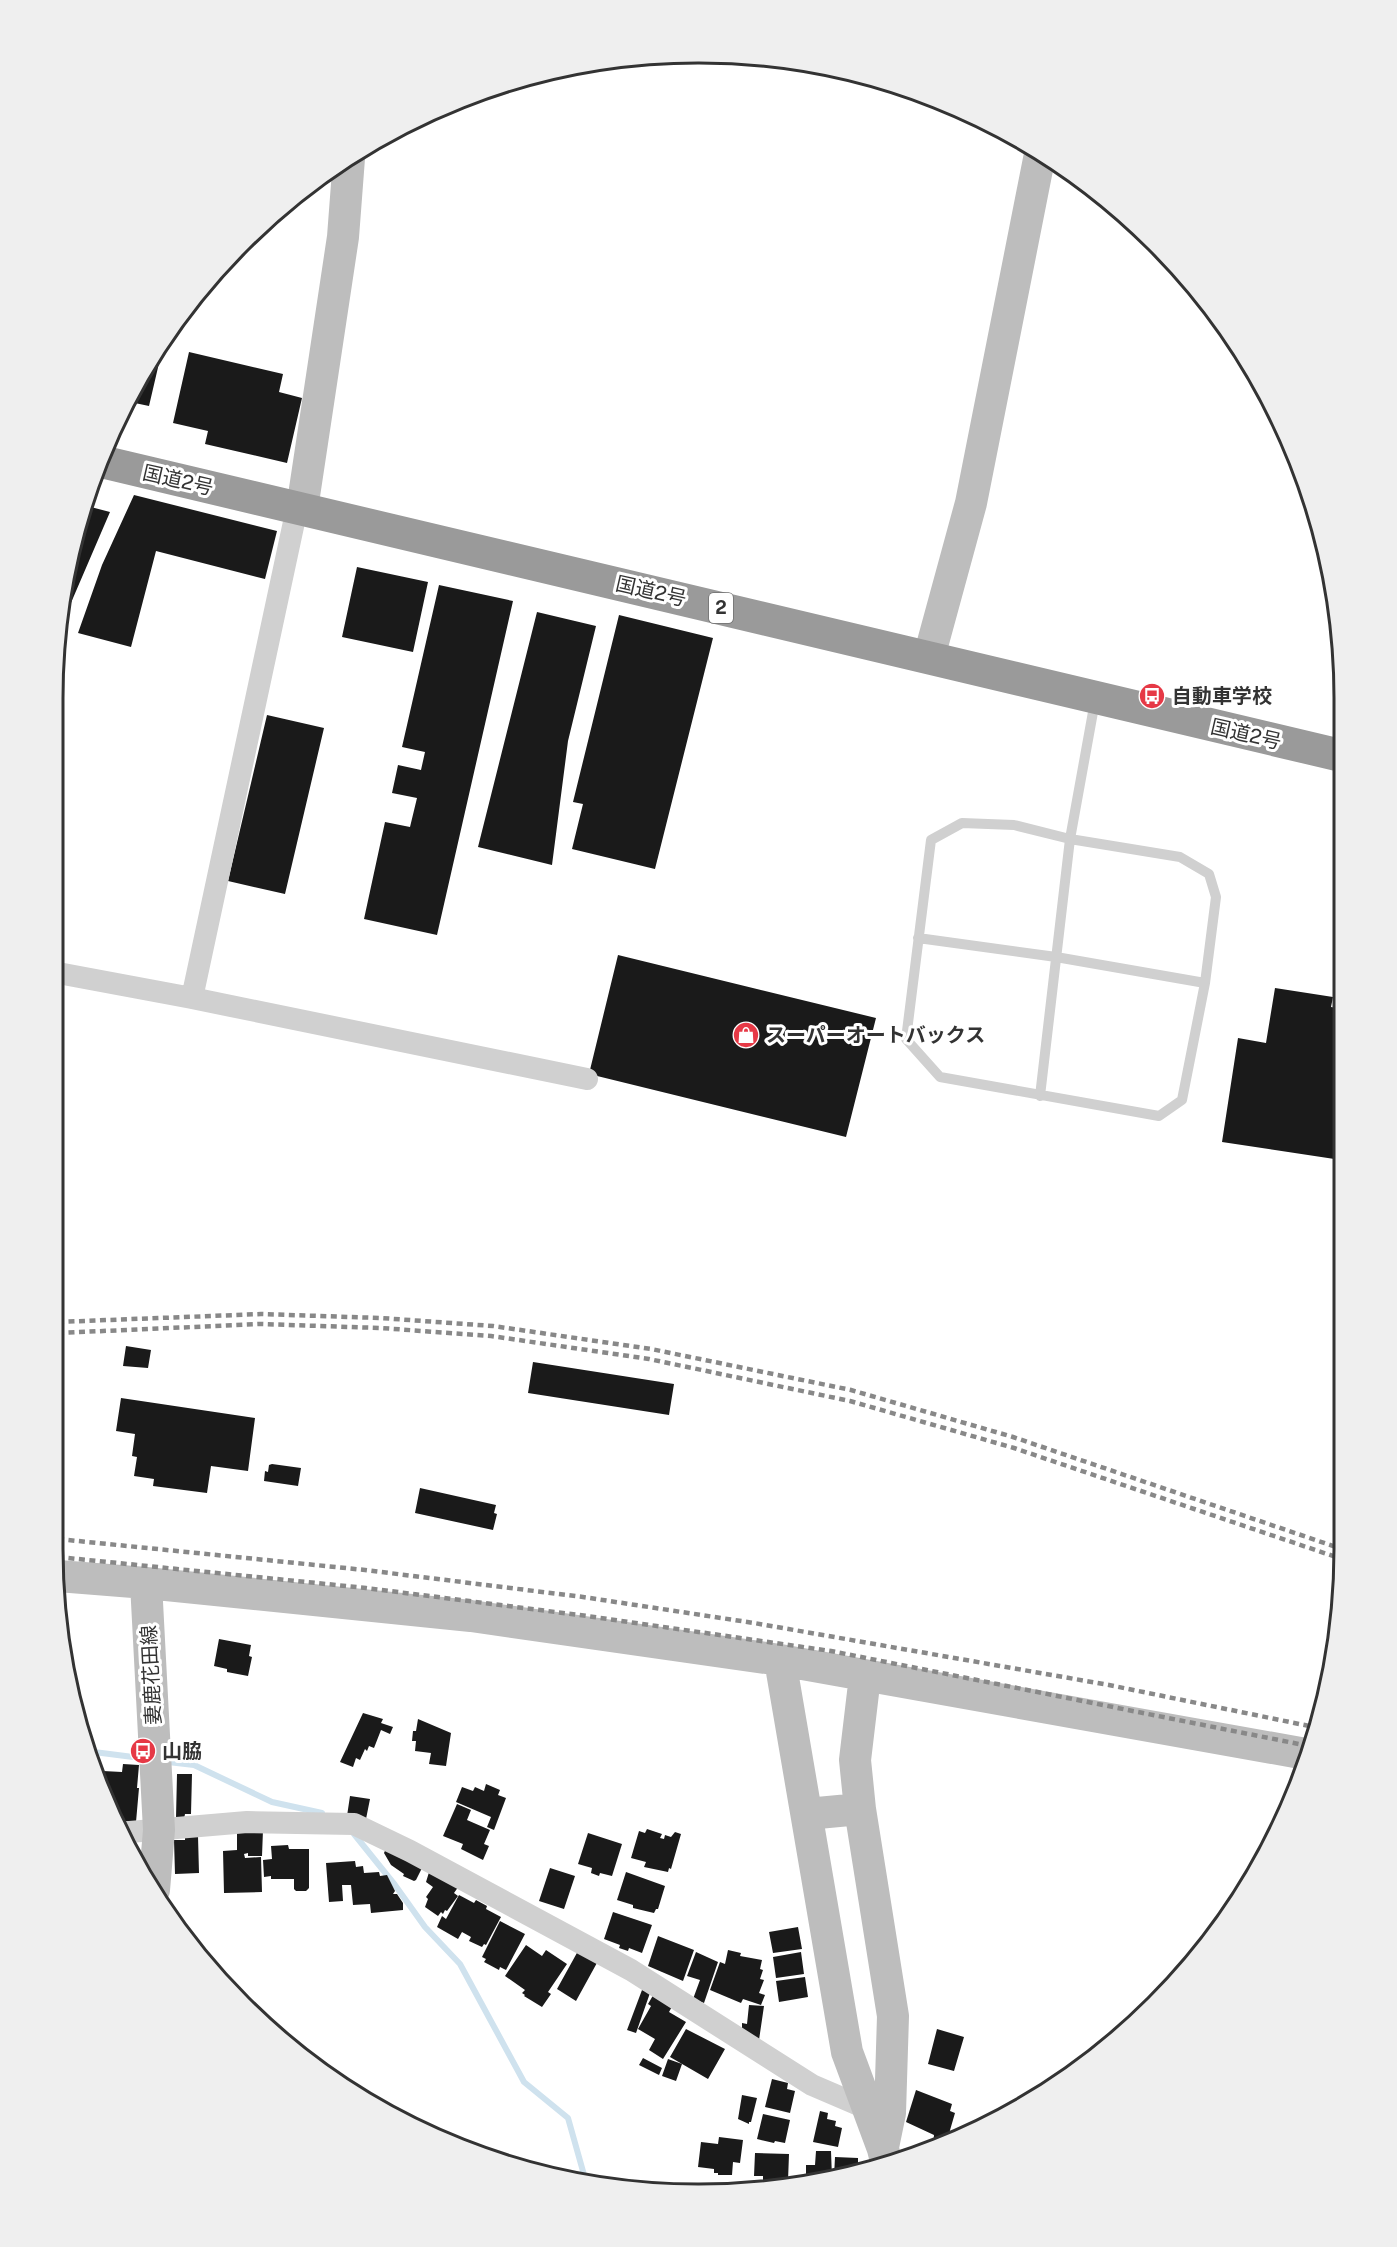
<svg xmlns="http://www.w3.org/2000/svg" width="1397" height="2247" font-family="'Public Sans','Noto Sans JP',sans-serif">
  <rect width="100%" height="100%" fill="#fff"/>
  <g fill="none" stroke-linecap="round" stroke-linejoin="round">
    <!-- stream -->
    <path stroke="#cfe2ee" stroke-width="6" d="M86,1751L141,1758
      M168,1762L194,1765L272,1802L322,1813
      M354,1834L395,1885L425,1927L460,1964L524,2082L568,2118L586,2182"/>
  </g>
  <!-- building -->
  <path fill="#1a1a1a" d="M198,292L195,306L187,304Z
    M163,346L149,406L130,402Z
    M189,352L283,374L279,392L302,398L287,463L205,444L208,431L173,423Z
    M134,495L277,531L265,579L156,551L131,647L78,633L102,565Z
    M87,506L110,512L58,633V615Z
    M357,567L428,582L413,652L342,637Z
    M439,585L513,601L437,935L364,919L385,822L410,827L417,798L392,793L398,765L421,770L425,752L402,747Z
    M537,612L596,626L568,741L552,865L478,847Z
    M619,615L713,638L655,869L572,849L583,804L573,802Z
    M267,715L324,728L285,894L228,881Z
    M618,955L876,1018L846,1137L589,1074Z
    M1275,988L1333,997L1331,1007L1342,1009L1341,1160L1222,1142L1238,1038L1266,1043Z
    M126,1346L151,1350L148,1368L123,1366Z
    M533,1362L674,1384L669,1415L528,1393Z
    M121,1398L255,1418L248,1471L211,1466L207,1493L153,1486L154,1479L134,1476L137,1457L132,1456L135,1434L116,1431Z
    M272,1464L301,1468L298,1486L264,1481L265,1471L268,1472L269,1465Z
    M420,1488L496,1505L494,1513L497,1514L493,1530L415,1513Z
    M219,1639L251,1645L249,1656L252,1657L248,1676L227,1672V1669L214,1666Z
    M363,1713L383,1719L381,1723L393,1727L390,1734L381,1730L374,1748L369,1746L367,1751L365,1749L360,1760L356,1758L353,1767L340,1762Z
    M418,1719L451,1733L446,1766L429,1764L431,1753L415,1751L416,1741H412L413,1731H416Z
    M89,1762L100,1763V1771H102L100,1789Z
    M123,1764L139,1765L137,1788H139L136,1822L121,1821V1817H112L102,1792L103,1771L122,1772Z
    M177,1774H192L191,1814H185L184,1819L176,1818Z
    M486,1784L500,1790L498,1795L506,1798L494,1830L487,1827L491,1817L456,1802L462,1787L473,1791L475,1787L484,1791Z
    M350,1796L370,1799L366,1819L347,1816Z
    M457,1804L471,1810L467,1820L490,1830L484,1844L489,1846L483,1860L461,1849L463,1844L443,1836Z
    M647,1829L662,1834L660,1838L664,1839L665,1835L671,1837L675,1832L681,1834L671,1869L669,1868L668,1872L644,1867L646,1862L631,1858L639,1831L645,1833Z
    M263,1830L262,1856H248V1853L244,1854L245,1858L261,1857L262,1892L224,1893L223,1851L237,1850V1831Z
    M588,1833L622,1844L612,1876L600,1873L599,1876L591,1873L592,1868L578,1864Z
    M185,1836H198L199,1873L175,1874L174,1840H185Z
    M388,1844L425,1862L416,1880L414,1881L403,1876L404,1874L391,1865L384,1853Z
    M288,1845L289,1849H309V1888L306,1891H296L294,1889V1879H271V1876L264,1877L263,1860L272,1859L271,1846Z
    M355,1861L356,1867L363,1866L364,1873L379,1872L380,1876L387,1875L395,1891L393,1894H397L403,1903V1910L371,1913L370,1904L353,1905L351,1885H342L343,1901L329,1902L326,1863Z
    M550,1868L575,1876L564,1909L539,1901Z
    M430,1869L461,1883L454,1893L458,1896L447,1911L445,1910L443,1914L441,1912L438,1916L425,1907L428,1899L426,1897L433,1887L426,1882Z
    M626,1872L665,1886L658,1909H656L654,1913L633,1908V1905L617,1900Z
    M459,1895L474,1903L476,1900L487,1906L486,1909L501,1917L486,1945L484,1944L482,1947L469,1941L471,1937L462,1932L458,1939L437,1927L442,1916L446,1919Z
    M613,1912L652,1925L642,1953L629,1948L628,1951L619,1948L620,1945L604,1939Z
    M500,1921L525,1934L506,1970L500,1967L499,1970L484,1962L486,1959L482,1957Z
    M798,1927L802,1949L773,1953L769,1932Z
    M658,1936L694,1950L683,1981L648,1966Z
    M526,1945L542,1956L546,1950L567,1964L548,1992L551,1994L542,2007L524,1996L525,1995L522,1993L525,1990L505,1976Z
    M728,1950L741,1953L740,1956L762,1960L760,1969L763,1970L760,1979L764,1980L759,1993L765,1995L761,2005L743,1999L741,2003L710,1990L720,1962L725,1964Z
    M578,1951L598,1961L576,2001L557,1989Z
    M696,1952L718,1962L704,2003L693,1999L700,1980L687,1976Z
    M801,1952L804,1974L776,1978L773,1957Z
    M805,1977L808,1997L779,2002L776,1981Z
    M642,1990L650,1993L636,2033L627,2030Z
    M655,1992L674,2003L669,2012L686,2022L663,2059L649,2050L655,2039L638,2029L651,2006L648,2004Z
    M749,2005L764,2006L759,2040L742,2029V2023L747,2024Z
    M686,2029L725,2049L708,2079L670,2057Z
    M937,2029L964,2037L954,2071L928,2064Z
    M643,2058L662,2068L659,2075L639,2065Z
    M668,2059L682,2064L676,2081L662,2076Z
    M772,2079L788,2083L787,2089L795,2091L790,2113L765,2107Z
    M916,2090L952,2104L950,2111L955,2113L946,2144L919,2155L920,2146L933,2147L934,2135L906,2122Z
    M742,2095L757,2098L751,2122H749V2124L738,2119Z
    M820,2111L828,2113L827,2119L836,2121L835,2126L842,2128L838,2147L813,2142Z
    M763,2114L790,2120L785,2143L775,2141L774,2143L757,2139Z
    M719,2137L743,2140L740,2163L733,2162L732,2175H718V2173H714V2169L698,2167L701,2142L718,2144Z
    M816,2151H831L832,2178L821,2180H806V2165H815Z
    M755,2153L789,2154L788,2181L763,2180V2176H754Z
    M835,2157L858,2158V2167H866V2170L834,2177Z"/>
  <g fill="none" stroke-linecap="round" stroke-linejoin="round">
    <!-- lane -->
    <path stroke="#d0d0d0" stroke-width="10" d="M962,823L1014,825L1070,839L1180,857L1209,874L1216,897L1205,983L1182,1100L1159,1116L940,1077L906,1039L931,840Z
      M918,938L1056,957L1205,983
      M1040,1096L1070,839L1095,701"/>
    <!-- street -->
    <path stroke="#d0d0d0" stroke-width="22" d="M297,508L192,998L587,1079
      M58,973L192,998
      M118,1833L247,1822L354,1824L410,1851L631,1970L812,2085L868,2109"/>
    <!-- secondary -->
    <path stroke="#bdbdbd" stroke-width="32" d="M302,509L343,237L349,158
      M929,657L971,503L1040,154
      M58,1576L146,1583L471,1616L780,1660L1306,1754
      M146,1583L159,1830L154,1890
      M780,1660L847,2052L883,2149L887,2165
      M865,1676L855,1760L860,1809L893,2016L890,2113L883,2147
      M807,1814L860,1809"/>
    <!-- highway -->
    <path stroke="#9a9a9a" stroke-width="33" d="M99,461L1343,756"/>
    <!-- rail -->
    <path stroke="#888" stroke-width="4.5" stroke-dasharray="6 4.5" stroke-linecap="butt" d="M58,1322L261,1314L381,1318L493,1326L651,1349L851,1390L1013,1437L1339,1548
      M58,1333L260,1324L381,1328L491,1336L649,1359L850,1401L1014,1448L1339,1558
      M58,1539L365,1570L583,1597L754,1623L1109,1685L1314,1727
      M58,1557L366,1588L587,1616L831,1651L1309,1746"/>
  </g>
  <!-- icons -->
  <defs>
    <g id="bus-disc" transform="scale(1.35)"><circle r="9.5" fill="#e63946" stroke="#fff"/><path d="M-5-6H5V4H4V6H2V4H-2V6H-4V4H-5ZM-3.5-4V0h7V-4ZM-3.5 1.2v1.5H-2V1.2ZM2 1.2v1.5H3.5V1.2Z" fill="#fff"/></g>
    <g id="shop-disc" transform="scale(1.35)"><circle r="9.5" fill="#e63946" stroke="#fff"/><path d="M-5-2.5h2.3a2.7 3.5 0 0 1 5.4 0H5L5.5 6h-11ZM-1.5-2.5h3a1.5 2.3 0 0 0-3 0Z" fill="#fff"/></g>
  </defs>
  <g fill-rule="evenodd">
    <use href="#bus-disc" x="1152" y="696"/>
    <use href="#shop-disc" x="746" y="1035"/>
    <use href="#bus-disc" x="143" y="1751"/>
  </g>
  <g text-anchor="middle" stroke-width="6" stroke-linejoin="round" paint-order="stroke">
    <!-- shield labels -->
    <rect fill="#fff" stroke="#707070" stroke-width="1.5" x="709" y="593" width="24" height="30" rx="4.5"/>
    <g font-size="18" font-weight="bold" fill="#333">
      <text x="721" y="614">2</text>
    </g>
    <!-- street labels -->
    <g font-size="20" fill="#333" stroke="#fff">
      <text transform="translate(178 480) rotate(13)" y="7">国道2号</text>
      <text transform="translate(651 591) rotate(13)" y="7">国道2号</text>
      <text transform="translate(1246 734) rotate(13)" y="7">国道2号</text>
      <text transform="translate(151 1675) rotate(-93)" y="7">妻鹿花田線</text>
    </g>
    <!-- poi labels -->
    <g font-size="20" font-weight="bold" fill="#333" stroke="#fff" text-anchor="start">
      <text x="1172" y="703">自動車学校</text>
      <text x="766" y="1042">スーパーオートバックス</text>
      <text x="162" y="1758">山脇</text>
    </g>
  </g>
  <!-- crop -->
  <path d="M0 0H1397V2247H0ZM698 63H699A635 635 0 0 1 1334 698V1549A635 635 0 0 1 699 2184H698A635 635 0 0 1 63 1549V698A635 635 0 0 1 698 63Z" fill="#efefef" fill-rule="evenodd"/>
  <path fill="none" stroke="#333" stroke-width="3" d="M698 63H699A635 635 0 0 1 1334 698V1549A635 635 0 0 1 699 2184H698A635 635 0 0 1 63 1549V698A635 635 0 0 1 698 63Z"/>
</svg>
